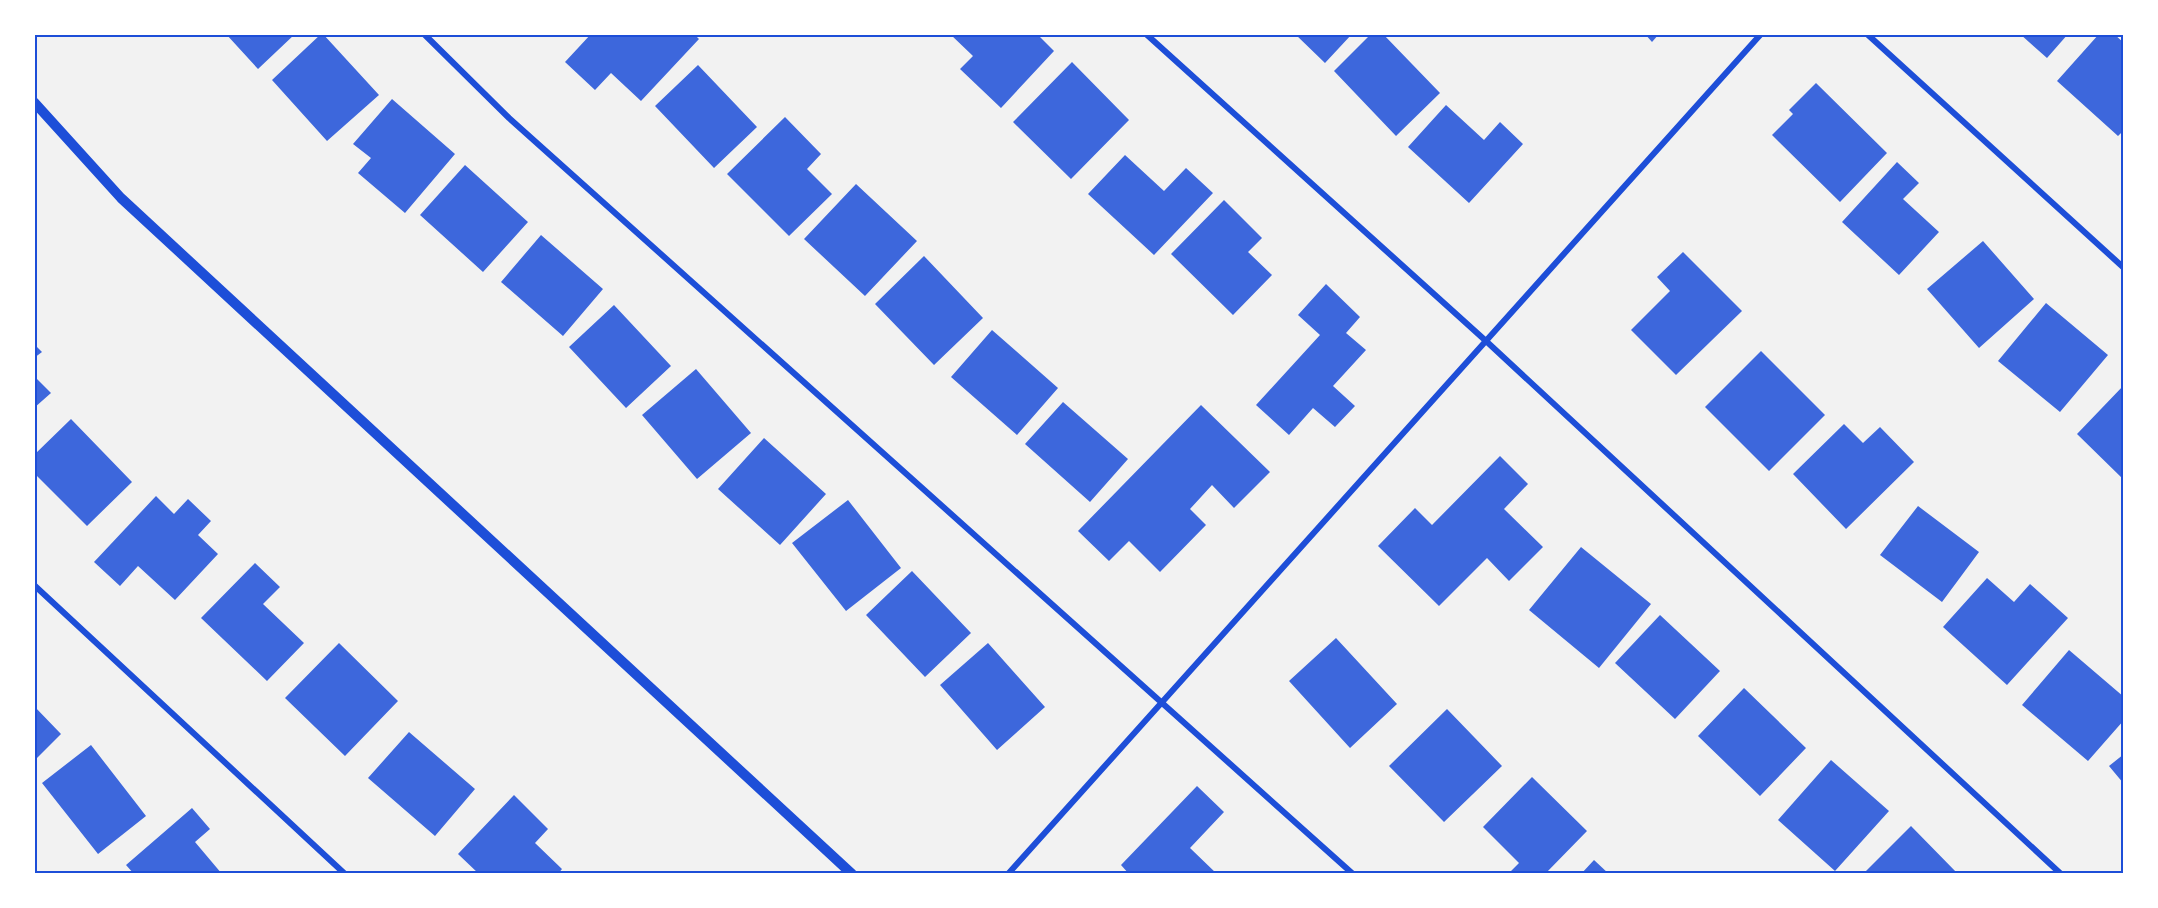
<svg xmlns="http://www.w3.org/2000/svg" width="2158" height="908" font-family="Manrope,sans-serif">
  <rect width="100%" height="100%" fill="#f2f2f2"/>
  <!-- building -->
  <path fill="#3d67dc" d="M226,34H295L258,69Z
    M321,34H323L379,95L327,141L272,80Z
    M591,34H694L699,39L641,101L611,73L595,90L565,62Z
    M950,34H1037L1054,51L1001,108L960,69L973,56Z
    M1295,34H1352L1325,63Z
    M1371,34H1383L1440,93L1396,136L1334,71Z
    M1645,34H1659L1652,42Z
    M2020,34H2068L2047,58Z
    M2099,34H2114L2124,43V130L2118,136L2057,81Z
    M1072,62L1129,120L1071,179L1013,122Z
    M698,65L757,127L714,168L655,106Z
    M1816,83L1887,153L1840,202L1772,135L1793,114L1789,110Z
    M392,99L455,154L405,213L358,173L371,158L353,144Z
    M1446,105L1484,140L1500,122L1523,144L1469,203L1408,147Z
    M785,117L821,154L807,169L832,194L789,236L727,174Z
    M1125,155L1164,191L1186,168L1213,193L1154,255L1088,194Z
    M1897,162L1919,183L1903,199L1939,232L1899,275L1842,222Z
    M465,165L528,222L483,272L420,215Z
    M856,184L917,241L865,296L804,239Z
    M1224,200L1262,238L1248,252L1272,275L1233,315L1171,254Z
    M541,235L603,289L563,336L501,282Z
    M1983,241L2034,299L1979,348L1927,289Z
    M1683,252L1742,311L1676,375L1631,330L1670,291L1657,277Z
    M924,256L983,318L934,365L875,304Z
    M1326,284L1360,317L1346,333L1366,350L1333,386L1355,406L1335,427L1313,408L1289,435L1256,405L1320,335L1298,315Z
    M2046,303L2108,355L2060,412L1998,361Z
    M614,305L671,366L626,408L569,347Z
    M992,330L1058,388L1017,435L951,377Z
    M34,344L42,352L34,358Z
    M1761,351L1825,415L1769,471L1705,407Z
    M696,369L751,433L697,479L642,415Z
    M34,376L51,393L34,408Z
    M2124,385V480L2077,434Z
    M1063,402L1128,459L1090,502L1025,444Z
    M1201,405L1270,472L1234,508L1212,485L1190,509L1206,525L1160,572L1129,541L1109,561L1078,531Z
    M71,419L132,482L87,526L34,473V455Z
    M1844,424L1863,443L1880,427L1914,462L1846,529L1793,474Z
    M764,438L826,494L780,545L718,489Z
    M1500,456L1528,484L1504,509L1543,547L1509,581L1487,558L1439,606L1378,546L1415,508L1432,525Z
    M156,496L174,514L188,499L211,521L198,535L218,554L175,600L138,566L120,586L94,562Z
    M848,500L901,568L846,611L792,543Z
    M1918,506L1979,552L1942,602L1880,555Z
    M1581,547L1651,604L1599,668L1529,610Z
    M255,563L280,587L263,604L304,643L267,681L201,618Z
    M912,571L971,633L925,677L866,615Z
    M1987,578L2014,602L2030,584L2068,618L2007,685L1943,627Z
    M1660,615L1720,671L1675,719L1615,663Z
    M1336,638L1397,704L1350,748L1289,681Z
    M339,643L398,701L345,756L285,698Z
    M988,643L1045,707L997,750L940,685Z
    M2069,650L2124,697V720L2088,761L2022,705Z
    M1744,688L1806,748L1760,796L1698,736Z
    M34,706L61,734L34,761Z
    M1447,709L1502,766L1444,822L1389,766Z
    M409,732L475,789L435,836L368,778Z
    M91,745L146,816L98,854L42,783Z
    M2124,754V784L2109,766Z
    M1831,760L1889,811L1835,871L1778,820Z
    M1532,777L1587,831L1545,874H1508L1519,863L1483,827Z
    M1197,786L1224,812L1190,848L1217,874H1129L1121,865Z
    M514,795L548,829L535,843L562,869L558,874H479L458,854Z
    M192,808L210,829L195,842L222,874H134L126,865Z
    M1911,826L1958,874H1863Z
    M1594,860L1609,874H1581Z"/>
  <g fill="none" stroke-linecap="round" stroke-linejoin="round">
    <!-- minor -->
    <path stroke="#1d4ed8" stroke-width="6" d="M424,34L509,118L1353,874
      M1146,34L1486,341L2061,874
      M1867,34L2124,268
      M34,585L345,874
      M1008,874L1761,34"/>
    <!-- tertiary -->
    <path stroke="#1d4ed8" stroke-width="10" d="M34,102L121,198L852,874"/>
  </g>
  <!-- border -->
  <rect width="2158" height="908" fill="none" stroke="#ffffff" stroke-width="72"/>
  <rect x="36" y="36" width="2086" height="836" fill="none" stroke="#1d4ed8" stroke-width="2"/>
</svg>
